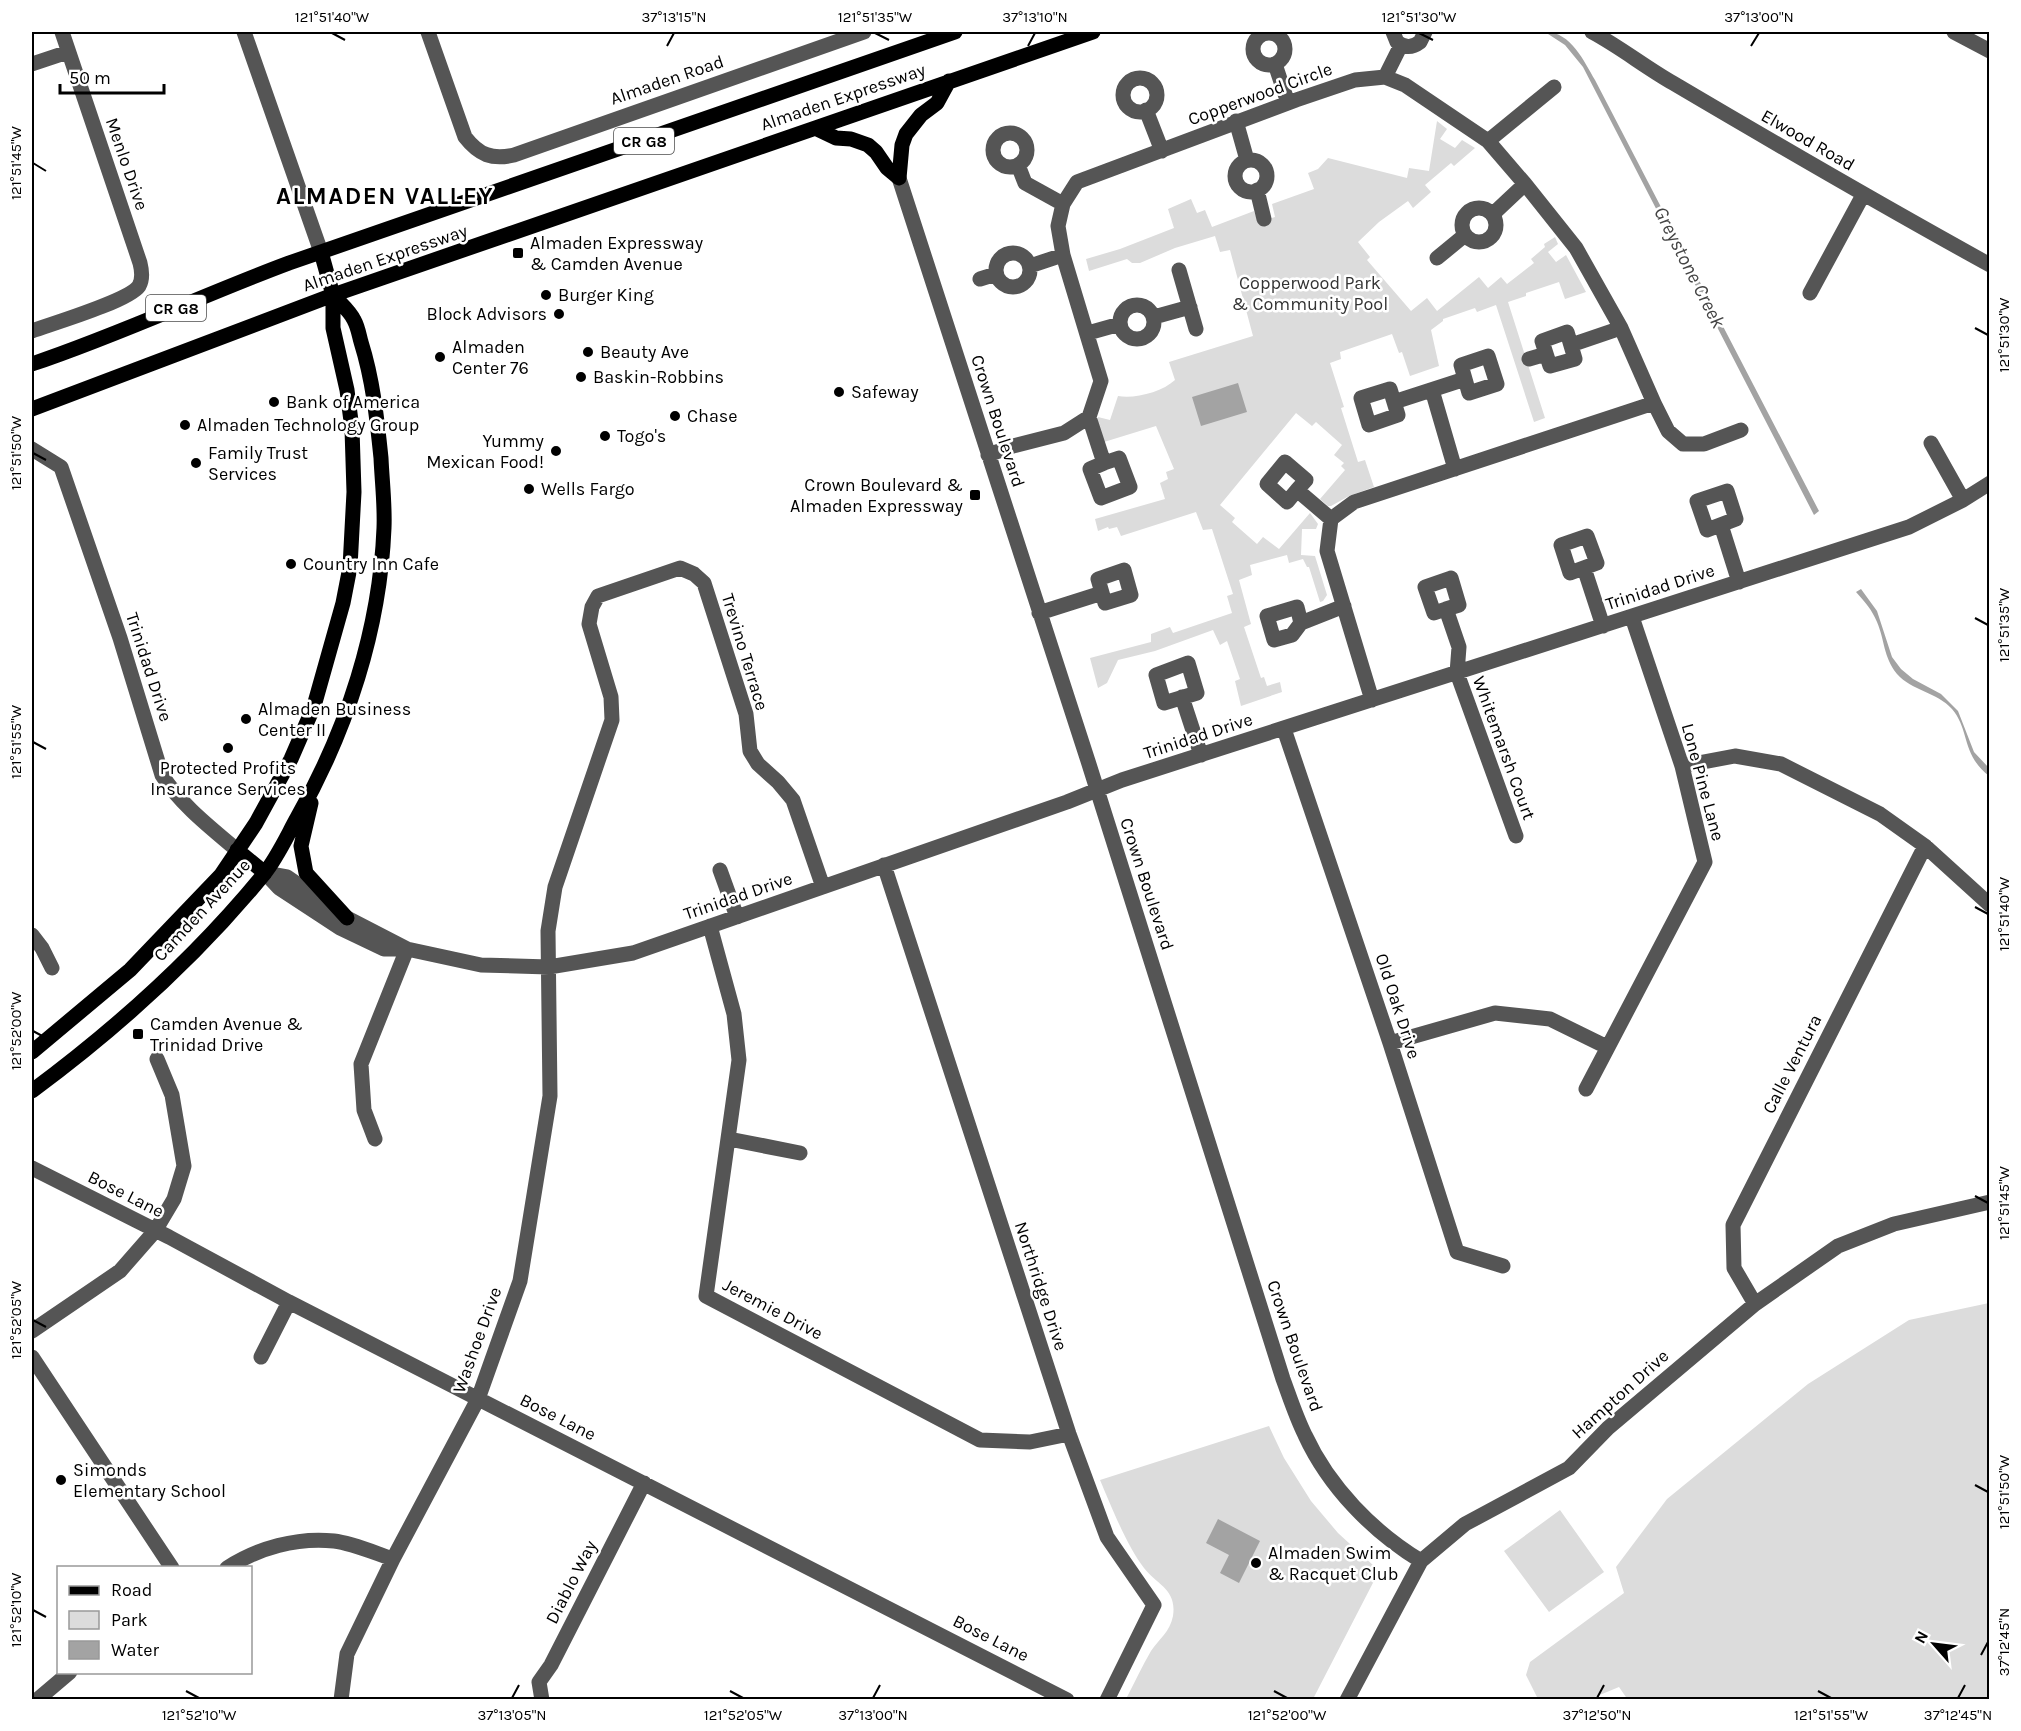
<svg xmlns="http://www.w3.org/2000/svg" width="2021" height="1731" font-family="Karla,sans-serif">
  <rect width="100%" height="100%" fill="#fff"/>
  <!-- green -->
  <path fill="#dcdcdc" d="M1437,121L1447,129L1440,139L1455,148L1462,140L1475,148L1454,166L1451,163L1425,185L1431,192L1413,208L1408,201L1379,222L1358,242L1370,257L1367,260L1411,311L1427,298L1437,311L1479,277L1488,288L1501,277L1507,284L1534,263L1531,259L1545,247L1544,244L1555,237L1558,244L1548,252L1556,262L1566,255L1586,292L1565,299L1559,282L1526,293V296L1508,302L1545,418L1534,422L1496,305L1477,312L1475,308L1443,319V321L1431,330L1439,366L1410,376L1402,352L1399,353L1392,334L1340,352L1341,359L1330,363L1344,407L1341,408L1358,462L1365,460L1374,487L1349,496L1331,506H1328L1320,499L1345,470L1341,466L1344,463L1334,455L1342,445L1316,422L1312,426L1296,413L1220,505L1235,518L1232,522L1257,544L1263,537L1279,549L1310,513L1318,524L1316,529H1302L1301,555L1315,556L1327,595L1323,601L1320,602L1309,567H1307L1303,559L1289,563L1287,555L1250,565L1252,575L1239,580L1251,624L1244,627L1261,678L1264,677L1267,686L1280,682L1282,692L1241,706L1235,681L1240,679L1227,641L1220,645L1213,630L1155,651L1118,660L1107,683L1098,688L1090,658L1151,642V634L1170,627L1173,633L1232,613L1227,596L1233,594L1212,529L1203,530L1196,512L1121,536L1117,527L1109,529L1108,527L1098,531L1095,519L1165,499L1160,483L1168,479L1166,472L1174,469L1156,426L1104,442L1096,424L1098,417L1110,420L1118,396C1135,399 1162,392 1175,380L1169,362L1253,336L1230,250L1220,252L1215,236L1175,248L1140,263H1132L1127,259L1089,271L1086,259L1120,249L1174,228L1168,209L1191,199L1197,213L1205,210L1212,227L1254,211L1258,222L1275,217L1272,204L1314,189L1308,173L1318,169L1328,158L1407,178L1409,168L1429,171Z
    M1989,1303V1699L1628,1700L1619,1687L1590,1699H1538L1526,1675L1530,1662L1624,1593L1616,1567L1667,1499L1808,1384L1909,1320Z
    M1269,1426L1284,1458L1311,1501L1338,1533L1374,1566L1376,1577L1313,1699H1128L1127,1697C1135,1682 1142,1666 1151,1651C1159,1639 1170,1632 1173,1616C1177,1589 1157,1585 1144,1568C1127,1546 1111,1506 1100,1480Z
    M1560,1510L1604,1572L1549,1612L1504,1551Z"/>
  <!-- water -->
  <path fill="#a3a3a3" d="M1545,32C1570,31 1584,61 1595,80L1819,511L1814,515L1583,67L1565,45Z
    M1238,383L1247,412L1201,426L1192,397Z
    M1861,589L1877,611L1892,657L1901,669L1913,679L1941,694L1958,711L1974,752L1989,768V776C1961,754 1970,730 1952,709C1937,692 1912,691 1897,674C1883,656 1885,641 1877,622C1872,610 1865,602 1856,592Z
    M1218,1519L1260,1541L1239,1583L1220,1573L1229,1555L1206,1543Z"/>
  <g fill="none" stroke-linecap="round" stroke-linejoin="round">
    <!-- minor -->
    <path stroke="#555" stroke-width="15" d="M244,32L321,252
      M428,32L465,137C479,155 492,160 514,155L864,32
      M1393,32L1397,42C1405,48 1412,48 1420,42L1425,32
      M1592,32C1620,47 1645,67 1673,83C1778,145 1883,206 1990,265
      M1954,32L1990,51
      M1253 49a16 16 0 1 1 32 0a16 16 0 1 1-32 0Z
      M32,64L68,52
      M1275,64L1288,103
      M1385,77L1401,45
      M1123 95a17 17 0 1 1 34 0a17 17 0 1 1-34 0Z
      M1146,110L1162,151
      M1236,121L1247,160
      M993 150a17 17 0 1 1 34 0a17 17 0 1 1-34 0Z
      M1488,141L1554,87
      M1235 176a16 16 0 1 1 32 0a16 16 0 1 1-32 0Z
      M1018,165L1025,183L1063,204
      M899,178L1088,761L1283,1379C1290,1398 1296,1417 1305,1435C1329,1487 1373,1532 1421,1561
      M1257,190L1264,219
      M1462 225a17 17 0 1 1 34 0a17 17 0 1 1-34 0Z
      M1493,214L1525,184
      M996 270a17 17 0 1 1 34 0a17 17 0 1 1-34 0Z
      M1437,258L1465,235
      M1030,266L1063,255
      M1179,270L1196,329
      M980,279L996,274
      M1810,293L1863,195
      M1120 322a17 17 0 1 1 34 0a17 17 0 1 1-34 0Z
      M1154,317L1190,307
      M32,331C51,324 129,301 139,286C143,279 142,271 140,263L62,32
      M1567,332L1575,359L1550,366L1542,341Z
      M1088,333L1120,324
      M1571,345L1621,328
      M1488,356L1497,384L1469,393L1461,365Z
      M1529,359L1546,354
      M1390,389L1398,415L1369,425L1361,398Z
      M1432,390L1455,469
      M1394,402L1465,379
      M1654,403L1668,431L1683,444H1704L1741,430
      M1089,417L1104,463L1119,458L1130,487L1101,498L1090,469L1104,463
      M1931,443L1963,500
      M32,449L61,467L120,638L162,775C180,804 211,828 237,850
      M988,455L1013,446L1064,433L1089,417L1101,381L1063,255L1058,226L1063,204L1077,182L1296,100L1355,80L1385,77L1405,85L1488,141L1525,184L1576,248L1621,328L1654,403L1354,502L1331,519L1327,551L1372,700
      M1297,490L1287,502L1267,484L1285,462L1306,480L1297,490L1331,519
      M1727,491L1736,519L1707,530L1697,501Z
      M1721,525L1739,582
      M1587,536L1597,563L1570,573L1561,545Z
      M1584,568L1603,626
      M1124,570L1131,595L1105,603L1098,579Z
      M1446,609L1459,605L1451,578L1425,587L1434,613L1446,609L1459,647L1457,673L1516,836
      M1039,613L1102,593
      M1301,623L1297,607L1267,616L1274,640L1292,635L1301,623L1344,606
      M1188,663L1197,693L1164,703L1156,675Z
      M1182,697L1201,755
      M1284,729L1390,1043L1457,1252L1503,1266
      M1682,766L1735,756L1781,764L1880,814L1925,846L1990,905
      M884,865L1069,1434L1107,1537L1154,1605L1107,1700
      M720,870L737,917
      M265,873L279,888L340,928L384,949H407L481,965L549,967L633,953L1067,802L1122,780L1909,527L1963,500L1990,483
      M265,873L287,877L347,918L407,949
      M710,926L734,1014L739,1060L706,1296L980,1440L1030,1442L1069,1434
      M32,935L42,948L52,968
      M1390,1043L1495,1013L1550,1019L1607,1047
      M1586,1089L1705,862L1682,766L1632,617
      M375,1139L364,1110L361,1064L407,949
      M729,1139L800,1153
      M32,1168L169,1237L289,1302L1067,1700
      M1755,1304L1734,1268L1733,1225L1925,846
      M32,1331L120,1271L155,1231L174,1199L184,1166L172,1095L157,1059
      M32,1357L172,1568
      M261,1357L289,1302
      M227,1568C258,1548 297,1537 334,1541C352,1543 375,1553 393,1559
      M37,1700L70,1672
      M341,1700L347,1654L393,1559L478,1399L520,1281L550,1096L548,931L555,887L612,720L611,697L589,624L592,607L598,596L680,568L694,574L704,583L746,714L750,751L758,764L778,782L793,800L823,887
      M542,1700L539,1682L551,1665L644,1483
      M1347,1700L1421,1561L1465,1524L1569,1468L1608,1428L1755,1304L1838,1246L1894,1224L1990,1202"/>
    <!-- major -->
    <path stroke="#000" stroke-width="15" d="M815,128L836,138L851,139L868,145L876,152L887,168L899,178
      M899,178L902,145L906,134L921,115L937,103L949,81
      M32,364C119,335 203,295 289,263L955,32
      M32,409L333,295L1093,32
      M311,803L301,846L306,873L347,918
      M237,850L265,873
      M32,1052L130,970L221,875L256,823L291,759L314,706L343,603L350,567L354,492L352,429L347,390L333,328V295L321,252
      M32,1091C117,1028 197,956 264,874C277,858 287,836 297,818C347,730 380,629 384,528C385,505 382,481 381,458C377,419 373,380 361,342C359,335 358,327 354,320C350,311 340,303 333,295"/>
  </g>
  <!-- ticks -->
  <path fill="none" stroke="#000" stroke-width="2" d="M332,33L345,40M875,33L889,40M1419,33L1433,40M667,46L674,33M1028,46L1035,33M1751,46L1759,33M33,163L46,171M1975,328L1988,335M33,453L46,460M1975,618L1988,625M33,742L46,749M1975,907L1988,914M33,1031L46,1038M1975,1196L1988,1203M33,1320L46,1327M1975,1485L1988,1492M33,1610L46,1617M1981,1655L1988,1642M186,1691L199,1698M730,1691L743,1698M1274,1691L1287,1698M1818,1691L1831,1698M512,1698L519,1685M873,1698L880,1685M1597,1698L1604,1685M1958,1698L1965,1685"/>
  <!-- markers -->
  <g fill="#000" stroke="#fff" stroke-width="2">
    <rect x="512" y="247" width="12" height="12" rx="3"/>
    <circle cx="546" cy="295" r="6"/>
    <circle cx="559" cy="314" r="6"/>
    <circle cx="588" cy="352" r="6"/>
    <circle cx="440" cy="357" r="6"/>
    <circle cx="581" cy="377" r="6"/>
    <circle cx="839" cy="392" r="6"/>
    <circle cx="274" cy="402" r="6"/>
    <circle cx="675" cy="416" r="6"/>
    <circle cx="185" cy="425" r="6"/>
    <circle cx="605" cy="436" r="6"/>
    <circle cx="556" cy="451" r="6"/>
    <circle cx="196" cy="463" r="6"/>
    <circle cx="529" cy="489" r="6"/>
    <rect x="969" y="489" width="12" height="12" rx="3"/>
    <circle cx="291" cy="564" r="6"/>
    <circle cx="246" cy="719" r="6"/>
    <circle cx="228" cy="748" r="6"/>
    <rect x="132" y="1028" width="12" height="12" rx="3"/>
    <circle cx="61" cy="1480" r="6"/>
    <circle cx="1256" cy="1563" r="6"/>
  </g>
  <g text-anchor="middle" stroke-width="5" stroke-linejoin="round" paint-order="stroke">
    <!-- shield labels -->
    <g fill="#fff" stroke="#4c4c4c" stroke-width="1.5">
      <rect x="614" y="128" width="60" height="26" rx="4.5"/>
      <rect x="146" y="295" width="60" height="26" rx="4.5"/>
    </g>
    <g font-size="16" font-weight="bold" fill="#000">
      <text x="644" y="147">CR G8</text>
      <text x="176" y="314">CR G8</text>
    </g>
    <!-- street labels -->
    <g font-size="18" fill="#000" stroke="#fff">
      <text transform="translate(667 80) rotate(-19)" y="6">Almaden Road</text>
      <text transform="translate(1260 94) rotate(-20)" y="6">Copperwood Circle</text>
      <text transform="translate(843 97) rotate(-19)" y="6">Almaden Expressway</text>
      <text transform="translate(1808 140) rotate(30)" y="6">Elwood Road</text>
      <text transform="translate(127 164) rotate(71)" y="6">Menlo Drive</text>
      <text transform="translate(385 258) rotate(-19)" y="6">Almaden Expressway</text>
      <text transform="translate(998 421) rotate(72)" y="6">Crown Boulevard</text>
      <text transform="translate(1660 587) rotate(-18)" y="6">Trinidad Drive</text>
      <text transform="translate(745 652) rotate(73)" y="6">Trevino Terrace</text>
      <text transform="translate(149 667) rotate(72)" y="6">Trinidad Drive</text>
      <text transform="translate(1198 736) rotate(-18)" y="6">Trinidad Drive</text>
      <text transform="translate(1504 748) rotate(70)" y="6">Whitemarsh Court</text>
      <text transform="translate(1703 782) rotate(75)" y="6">Lone Pine Lane</text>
      <text transform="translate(1147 884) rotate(72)" y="6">Crown Boulevard</text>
      <text transform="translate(738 896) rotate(-19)" y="6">Trinidad Drive</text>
      <text transform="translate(202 910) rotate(-47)" y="6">Camden Avenue</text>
      <text transform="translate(1398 1006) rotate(72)" y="6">Old Oak Drive</text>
      <text transform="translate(1792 1064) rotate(-63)" y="6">Calle Ventura</text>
      <text transform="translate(126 1194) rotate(27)" y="6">Bose Lane</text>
      <text transform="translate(1041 1286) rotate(72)" y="6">Northridge Drive</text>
      <text transform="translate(773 1309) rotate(28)" y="6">Jeremie Drive</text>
      <text transform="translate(477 1340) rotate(-70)" y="6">Washoe Drive</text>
      <text transform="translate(1295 1346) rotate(71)" y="6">Crown Boulevard</text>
      <text transform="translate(1620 1394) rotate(-42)" y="6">Hampton Drive</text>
      <text transform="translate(558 1417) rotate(27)" y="6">Bose Lane</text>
      <text transform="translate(571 1582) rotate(-63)" y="6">Diablo Way</text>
      <text transform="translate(991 1638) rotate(27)" y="6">Bose Lane</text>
    </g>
    <!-- poi labels -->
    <g font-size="18" fill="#000" stroke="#fff" text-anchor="start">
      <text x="530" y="249">Almaden Expressway<tspan x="530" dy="21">&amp; Camden Avenue</tspan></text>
      <text x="558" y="301">Burger King</text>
      <text x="547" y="320" text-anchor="end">Block Advisors</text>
      <text x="452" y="353">Almaden<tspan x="452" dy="21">Center 76</tspan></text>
      <text x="600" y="358">Beauty Ave</text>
      <text x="593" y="383">Baskin-Robbins</text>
      <text x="851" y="398">Safeway</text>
      <text x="286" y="408">Bank of America</text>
      <text x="687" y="422">Chase</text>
      <text x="197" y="431">Almaden Technology Group</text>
      <text x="617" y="442">Togo's</text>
      <text x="544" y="447" text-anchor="end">Yummy<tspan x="544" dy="21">Mexican Food!</tspan></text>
      <text x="208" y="459">Family Trust<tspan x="208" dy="21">Services</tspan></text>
      <text x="963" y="491" text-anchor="end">Crown Boulevard &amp;<tspan x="963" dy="21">Almaden Expressway</tspan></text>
      <text x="541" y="495">Wells Fargo</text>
      <text x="303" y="570">Country Inn Cafe</text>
      <text x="258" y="715">Almaden Business<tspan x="258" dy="21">Center II</tspan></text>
      <text x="228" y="774" text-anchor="middle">Protected Profits<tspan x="228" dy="21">Insurance Services</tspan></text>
      <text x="150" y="1030">Camden Avenue &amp;<tspan x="150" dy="21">Trinidad Drive</tspan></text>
      <text x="73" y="1476">Simonds<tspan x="73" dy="21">Elementary School</tspan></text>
      <text x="1268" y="1559">Almaden Swim<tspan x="1268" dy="21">&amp; Racquet Club</tspan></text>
    </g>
    <!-- park labels -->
    <g font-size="18" fill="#333" stroke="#fff">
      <text x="1310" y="289">Copperwood Park<tspan x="1310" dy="21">&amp; Community Pool</tspan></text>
    </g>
    <!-- water labels -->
    <g font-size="20" font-style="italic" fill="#444" stroke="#fff">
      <text transform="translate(1690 267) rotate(63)" y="7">Greystone Creek</text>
    </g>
    <!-- district labels -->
    <g font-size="24" font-weight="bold" letter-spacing="1.5" fill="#000" stroke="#fff">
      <text x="385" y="204">ALMADEN VALLEY</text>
    </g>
  </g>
  <!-- border -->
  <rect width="2021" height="1731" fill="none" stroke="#ffffff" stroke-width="66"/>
  <!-- legend -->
  <rect x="57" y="1566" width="195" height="108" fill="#ffffff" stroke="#999999" stroke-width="1.5"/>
  <rect x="69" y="1586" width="30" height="9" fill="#000000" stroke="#999999" stroke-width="1.5"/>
  <text x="111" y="1596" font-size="18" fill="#000000">Road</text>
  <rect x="69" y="1611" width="30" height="18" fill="#dcdcdc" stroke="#999999" stroke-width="1.5"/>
  <text x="111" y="1626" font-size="18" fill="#000000">Park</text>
  <rect x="69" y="1641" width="30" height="18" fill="#a3a3a3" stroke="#999999" stroke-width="1.5"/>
  <text x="111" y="1656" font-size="18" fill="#000000">Water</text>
  <!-- north arrow -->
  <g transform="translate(1934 1644) rotate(298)" stroke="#ffffff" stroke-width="4.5" paint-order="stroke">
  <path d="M0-4.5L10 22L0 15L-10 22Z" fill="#000000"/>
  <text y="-9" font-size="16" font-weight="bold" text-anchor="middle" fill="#000000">N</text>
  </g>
  <!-- scale -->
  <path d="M60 84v9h104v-9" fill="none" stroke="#000000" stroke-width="3"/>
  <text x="69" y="84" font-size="18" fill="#000000" stroke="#ffffff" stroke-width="4.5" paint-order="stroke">50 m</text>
  <rect x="33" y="33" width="1955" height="1665" fill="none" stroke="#000" stroke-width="2"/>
  <g font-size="15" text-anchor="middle" fill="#000">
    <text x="332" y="22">121°51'40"W</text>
    <text x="674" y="22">37°13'15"N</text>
    <text x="875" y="22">121°51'35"W</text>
    <text x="1035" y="22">37°13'10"N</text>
    <text x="1419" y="22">121°51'30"W</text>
    <text x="1759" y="22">37°13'00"N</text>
    <text transform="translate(16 163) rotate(-90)" y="5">121°51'45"W</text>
    <text transform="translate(2004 335) rotate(-90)" y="5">121°51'30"W</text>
    <text transform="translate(16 453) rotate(-90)" y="5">121°51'50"W</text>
    <text transform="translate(2004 625) rotate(-90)" y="5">121°51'35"W</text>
    <text transform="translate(16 742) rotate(-90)" y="5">121°51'55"W</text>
    <text transform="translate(2004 914) rotate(-90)" y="5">121°51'40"W</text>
    <text transform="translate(16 1031) rotate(-90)" y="5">121°52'00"W</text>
    <text transform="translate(2004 1203) rotate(-90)" y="5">121°51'45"W</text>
    <text transform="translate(16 1320) rotate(-90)" y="5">121°52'05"W</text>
    <text transform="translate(2004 1492) rotate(-90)" y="5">121°51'50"W</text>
    <text transform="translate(16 1610) rotate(-90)" y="5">121°52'10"W</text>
    <text transform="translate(2004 1642) rotate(-90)" y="5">37°12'45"N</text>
    <text x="199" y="1720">121°52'10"W</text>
    <text x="512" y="1720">37°13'05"N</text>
    <text x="743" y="1720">121°52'05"W</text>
    <text x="873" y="1720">37°13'00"N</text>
    <text x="1287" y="1720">121°52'00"W</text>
    <text x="1597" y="1720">37°12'50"N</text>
    <text x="1831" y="1720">121°51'55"W</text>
    <text x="1958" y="1720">37°12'45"N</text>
  </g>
</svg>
